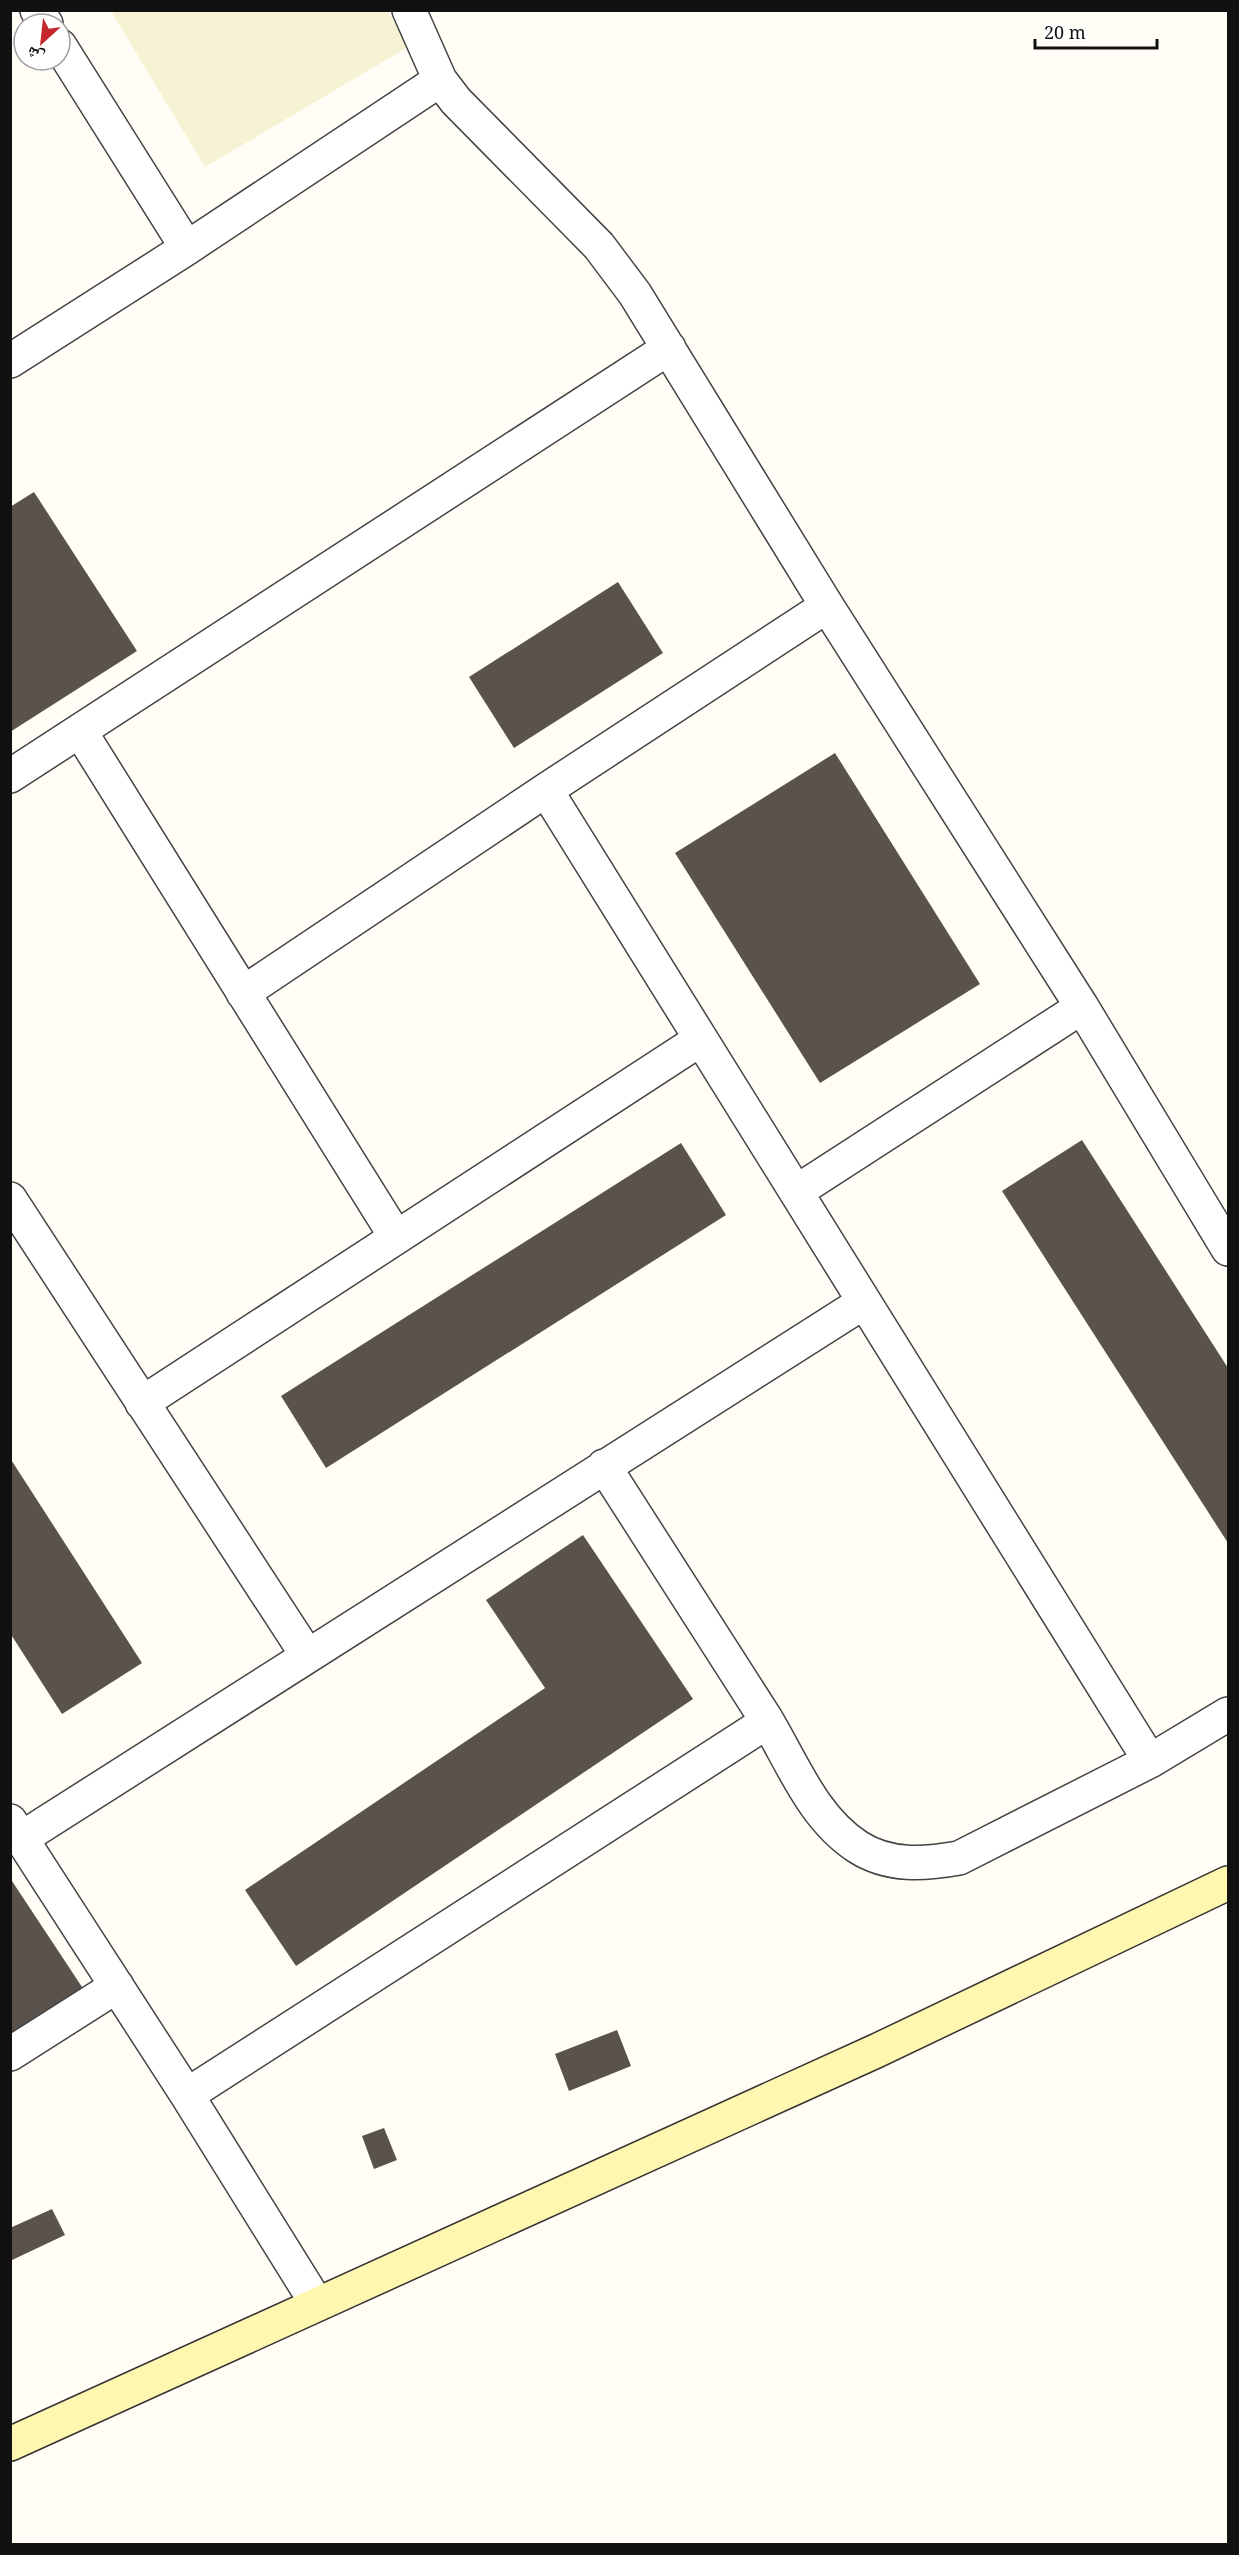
<svg xmlns="http://www.w3.org/2000/svg" width="1239" height="2555" font-family="'Noto Serif','Noto Naskh Arabic',serif">
  <rect width="100%" height="100%" fill="#fffdf5"/>
  <!-- farmland -->
  <path fill="#f6f3d4" d="M111,11H387L410,46L205,167Z"/>
  <!-- building -->
  <path fill="#5a524d" d="M34,492L137,651L10,732V507Z
    M618,582L663,653L514,748L469,677Z
    M835,753L980,984L820,1083L675,853Z
    M1082,1140L1228,1368V1543L1002,1191Z
    M681,1143L726,1215L326,1468L281,1396Z
    M10,1458L142,1663L62,1714L10,1633Z
    M583,1535L693,1699L296,1966L245,1890L545,1688L486,1600Z
    M10,1878L84,1990L10,2039Z
    M617,2030L631,2066L569,2091L555,2054Z
    M384,2128L397,2160L374,2169L362,2136Z
    M52,2209L65,2235L10,2261V2228Z"/>
  <g fill="none" stroke-linecap="round" stroke-linejoin="round">
    <!-- minor casing -->
    <g stroke="#444" stroke-width="36">
      <path id="minor" d="M37,10L46,24
        M409,10L440,80L456,101L599,246L635,294L827,606L1082,1007L1228,1249
        M60,46L187,248
        M10,361L187,248L440,80
        M80,731L396,1237
        M10,776L669,348
        M546,790L1150,1761
        M243,993L546,790L827,606
        M796,1192L1082,1007
        M10,1199L307,1655
        M142,1403L701,1039
        M604,1466C658,1551 713,1635 766,1719C793,1764 813,1818 858,1847C889,1867 925,1864 959,1858L1150,1761L1228,1714
        M10,1821L187,2095L317,2304
        M22,1838L864,1302
        M10,2054L117,1986
        M187,2095L767,1722"/>
    </g>
    <!-- secondary casing -->
    <g stroke="#333" stroke-width="36">
      <path id="secondary" d="M10,2444L876,2051L1228,1883"/>
    </g>
    <!-- minor -->
    <use href="#minor" stroke="#fff" stroke-width="33"/>
    <!-- secondary -->
    <use href="#secondary" stroke="#fff6b0" stroke-width="33"/>
  </g>
  <!-- border -->
  <rect width="1239" height="2555" fill="none" stroke="#111111" stroke-width="24"/>
  <!-- north arrow -->
  <g transform="translate(42 42) rotate(207)"><circle r="28" fill="#ffffff" stroke="#a0a0a0" stroke-width="1.5"/>
  <path d="M0-4.5L10 22L0 15L-10 22Z" fill="#c4262e"/>
  <text y="-9" font-size="16" font-weight="bold" text-anchor="middle" fill="#111111">ش</text>
  </g>
  <!-- scale -->
  <path d="M1035 39v9h122v-9" fill="none" stroke="#111111" stroke-width="3"/>
  <text x="1044" y="39" font-size="18" fill="#111111" stroke="#ffffff" stroke-width="4.5" paint-order="stroke">20 m</text>
</svg>
